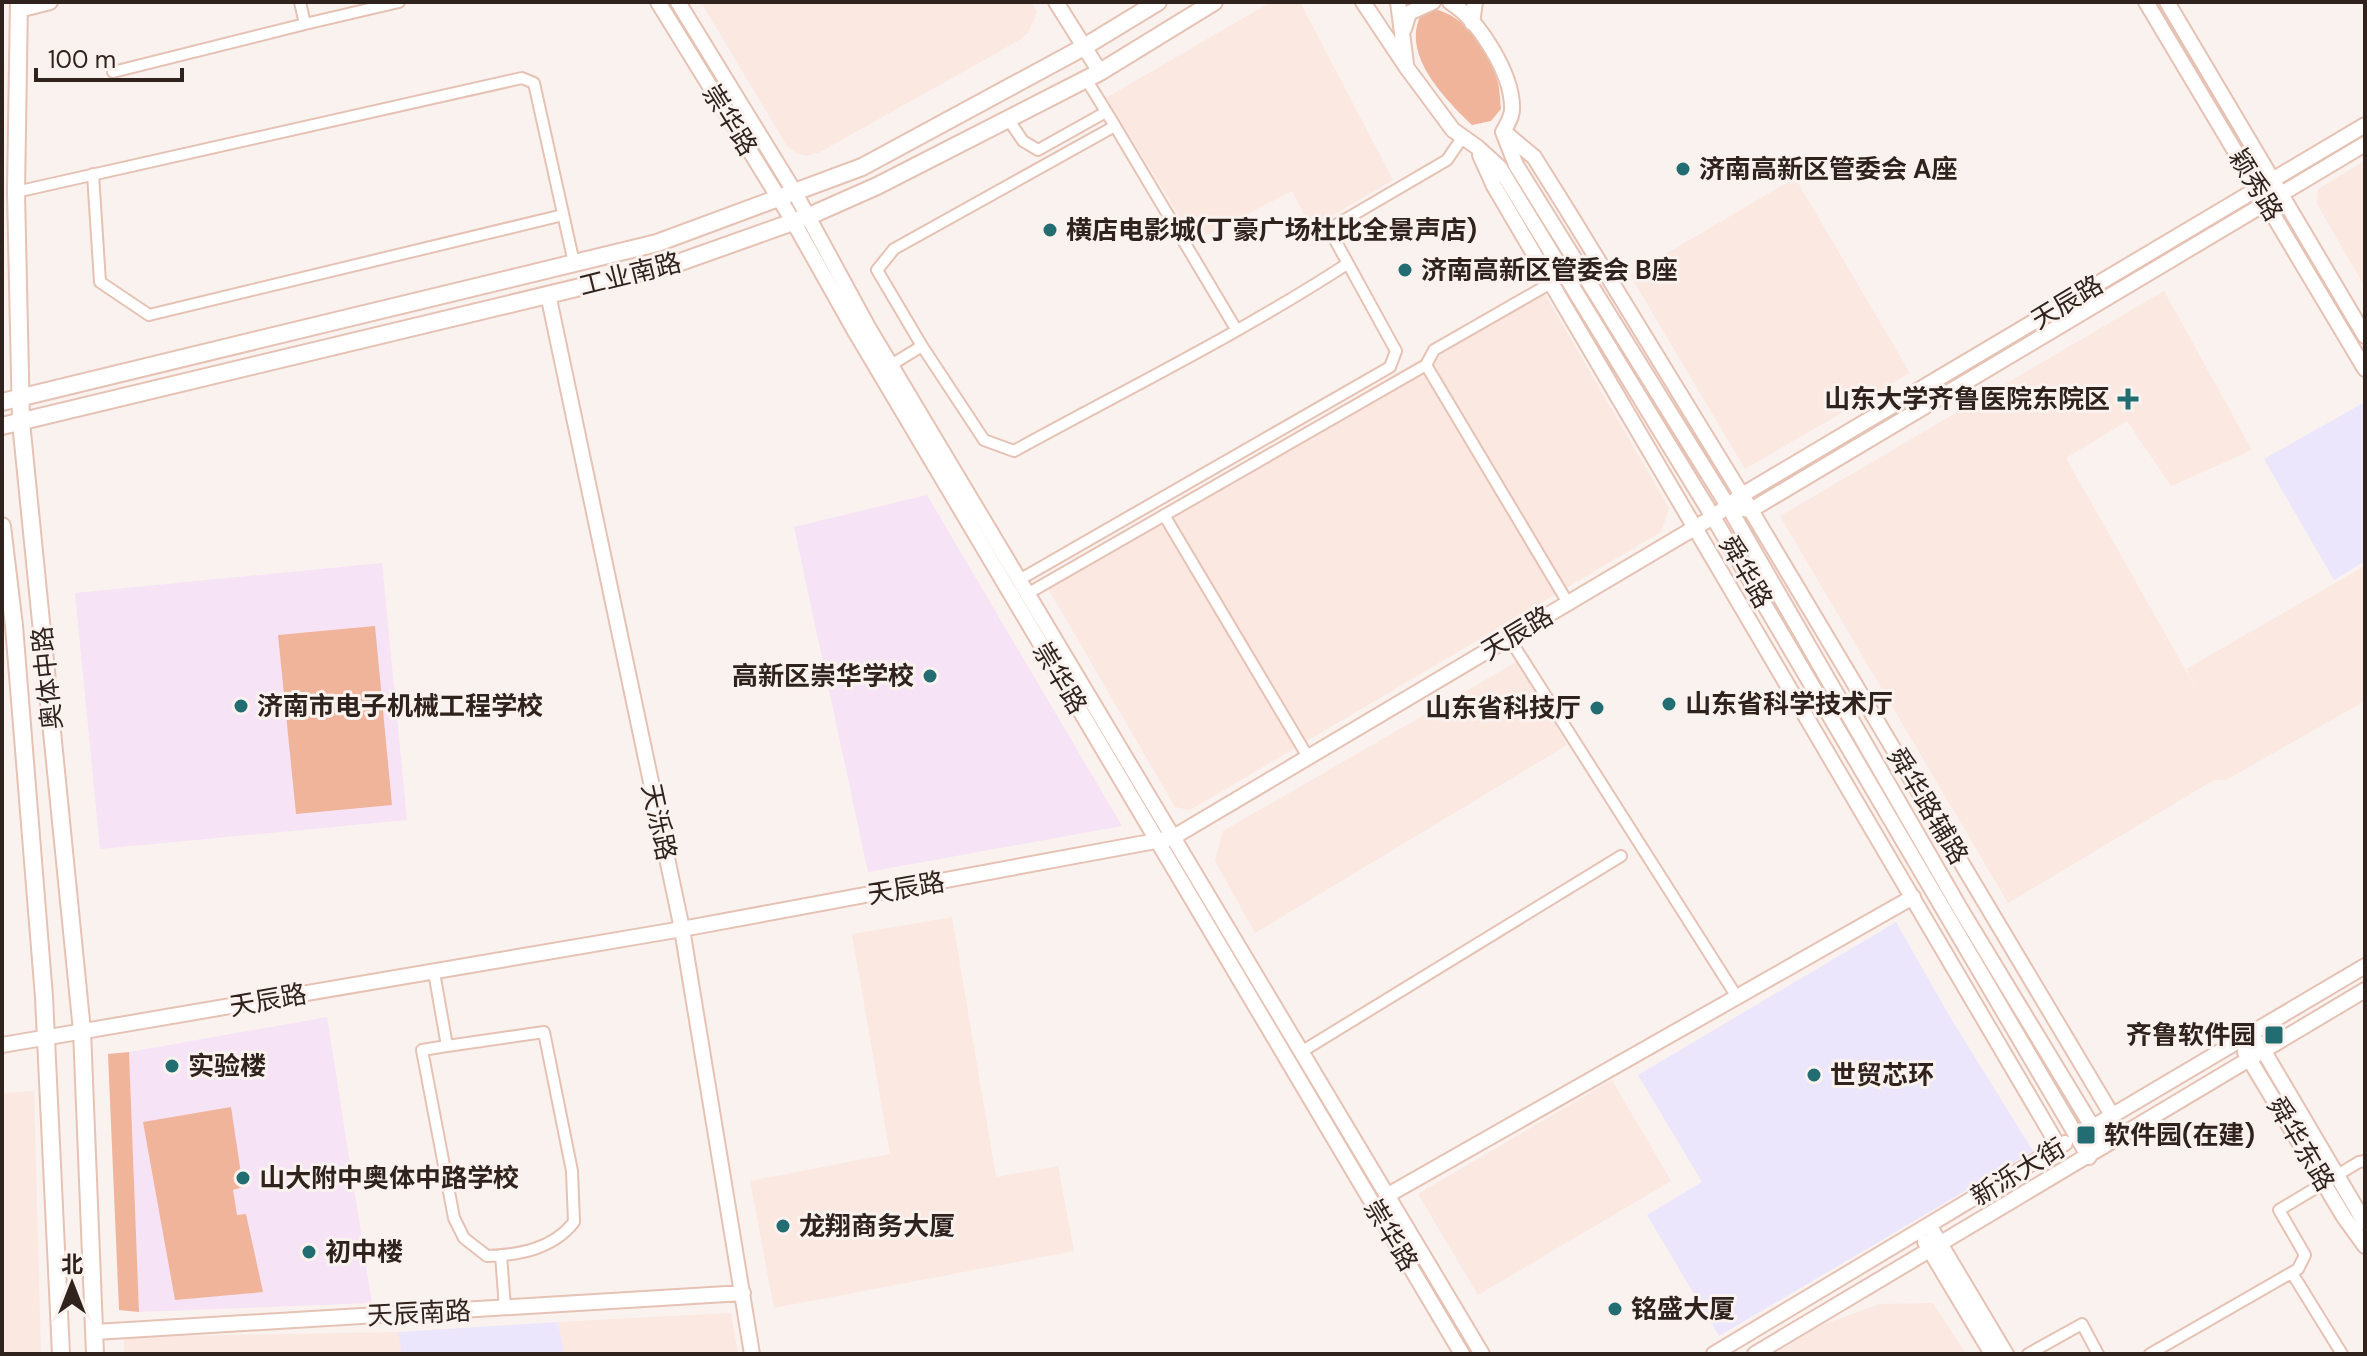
<svg xmlns="http://www.w3.org/2000/svg" width="2367" height="1356" font-family="'DM Sans','Noto Sans SC',sans-serif">
  <rect width="100%" height="100%" fill="#faf2ef"/>
  <!-- built -->
  <path fill="#fae8e1" d="M701,2H1031L1037,12L1028,33L1018,41L820,152L806,156L796,153L787,146Z
    M1271,2H1300L1393,180L1311,228L1292,191L1195,241L1106,98Z
    M2365,161V287L2317,204L2318,189Z
    M1795,178L1910,373L1745,469L1630,275Z
    M1542,289L1669,508L1661,532L1190,810L1175,807L1042,578Z
    M2164,291L2252,450L2171,486L2127,421L2066,458L2202,699L2186,669L2365,566V701L2226,780H2214L2008,903L1780,516Z
    M1518,661L1567,745L1255,933L1215,861L1223,831Z
    M952,917L996,1177L1058,1166L1074,1251L774,1308L750,1181L890,1154L852,934Z
    M1612,1080L1671,1181L1478,1295L1418,1194Z
    M34,1091L41,1354H2V1093Z
    M1933,1303L1966,1354H1774L1819,1326L1880,1304Z
    M731,1313L738,1354H564L558,1322Z
    M398,1332L402,1354H124V1337Z"/>
  <!-- industrial -->
  <path fill="#ebe6fc" d="M2365,402V561L2334,580L2264,459Z
    M1896,922L1950,1017L2033,1151L1719,1336L1647,1215L1702,1182L1638,1075Z
    M558,1322L564,1354H402L398,1332Z"/>
  <!-- education -->
  <path fill="#f6e3f5" d="M927,495L1122,826L868,872L794,527Z
    M382,563L407,820L100,849L75,593Z
    M327,1017L372,1303L139,1312L129,1052Z"/>
  <!-- green -->
  <path fill="#f0b49b" d="M1433,9C1465,14 1490,53 1498,83C1500,91 1500,101 1501,109L1491,121L1472,125C1445,99 1399,53 1422,13Z
    M375,626L392,805L296,814L278,635Z
    M129,1052L139,1312L119,1310L108,1054Z
    M231,1107L243,1187L233,1190L237,1215L246,1214L263,1292L175,1300L143,1122Z"/>
  <g fill="none" stroke-linecap="round" stroke-linejoin="round">
    <!-- street casing -->
    <g stroke="#e5c2b4" stroke-width="14">
      <path id="street" d="M305,24L399,2
        M113,72L305,24L300,2
        M1086,79L1115,126
        M1008,119L1023,141L1038,150L1106,112
        M93,174L100,282L149,315L563,215
        M16,192L522,78L534,83L574,263
        M1236,329L1115,126L894,249L877,270L922,346L984,440L1014,451C1125,390 1241,333 1347,264
        M891,365L922,346
        M1426,365L1434,350L1551,283
        M1164,515L1308,757
        M1019,580L1390,367L1396,351L1329,229L1447,160L1462,138
        M1027,594L1426,365L1568,603
        M1509,638L1737,997
        M434,972L447,1046L422,1050L454,1218L464,1238L487,1256C519,1255 553,1249 574,1222L572,1171L544,1032L447,1046
        M1301,1052L1621,856
        M501,1255L505,1308
        M2292,1273L2342,1354
        M2028,1354L2082,1324L2098,1354
        M2150,1354L2298,1269L2305,1255L2279,1210L2359,1162L2365,1161"/>
    </g>
    <!-- secondary casing -->
    <g stroke="#e5c2b4" stroke-width="18">
      <path id="secondary" d="M658,2L793,221L856,333L1462,1354
        M678,2L794,191L868,327L1482,1354
        M1056,2L1100,72
        M1363,2L1407,68L1453,130L1477,147L1500,168L1512,188L1713,517L2089,1157
        M1398,2L1406,64
        M1450,2C1479,20 1513,75 1512,109C1512,117 1507,125 1503,132L1516,165L1728,506L1961,910L2104,1146
        M2146,2L2365,369
        M2167,2L2365,336
        M19,10L50,2
        M1472,23L1475,2
        M1404,29L1409,13L1433,2
        M1504,132L1534,157L1566,208L1743,497L2112,1115
        M1480,155L1494,186L2059,1147
        M548,294L682,929L752,1354
        M1744,509L1751,510L2365,144
        M2259,1043L2365,1223
        M2,1045L682,929L1172,838L1713,517L1742,495L2365,125
        M2245,1052L2344,1217L2365,1246
        M2086,1131L2365,966
        M1388,1195L1913,897
        M1929,1225L2006,1354
        M1925,1242L1992,1354
        M95,1332L743,1293
        M1714,1354L2065,1143
        M1755,1354L2365,990"/>
    </g>
    <!-- primary casing -->
    <g stroke="#e5c2b4" stroke-width="20">
      <path id="primary" d="M19,2L16,192L21,422L82,1031L95,1354
        M2,402L657,243L862,167L1084,47L1158,2
        M2,426L672,265L807,217L877,186L1100,72L1214,2
        M2,526L14,626L44,997L61,1354"/>
    </g>
    <!-- street -->
    <use href="#street" stroke="#fff" stroke-width="10"/>
    <!-- secondary -->
    <use href="#secondary" stroke="#fff" stroke-width="14"/>
    <!-- primary -->
    <use href="#primary" stroke="#fff" stroke-width="16"/>
  </g>
  <!-- markers -->
  <g fill="#216d71" stroke="#faf2ef" stroke-width="3">
    <circle cx="1683" cy="169" r="8"/>
    <circle cx="1050" cy="230" r="8"/>
    <circle cx="1405" cy="270" r="8"/>
    <path d="M2124 387h8v8h8v8h-8v8h-8v-8h-8v-8h8z"/>
    <circle cx="930" cy="676" r="8"/>
    <circle cx="1669" cy="704" r="8"/>
    <circle cx="241" cy="706" r="8"/>
    <circle cx="1597" cy="708" r="8"/>
    <rect x="2264" y="1025" width="20" height="20" rx="4"/>
    <circle cx="172" cy="1066" r="8"/>
    <circle cx="1814" cy="1075" r="8"/>
    <rect x="2076" y="1125" width="20" height="20" rx="4"/>
    <circle cx="243" cy="1178" r="8"/>
    <circle cx="783" cy="1226" r="8"/>
    <circle cx="309" cy="1252" r="8"/>
    <circle cx="1615" cy="1309" r="8"/>
  </g>
  <g text-anchor="middle" stroke-width="6" stroke-linejoin="round" paint-order="stroke">
    <!-- street labels -->
    <g font-size="26" fill="#30231e" stroke="#faf2ef">
      <text transform="translate(730 120) rotate(58)" y="9">崇华路</text>
      <text transform="translate(2256 185) rotate(59)" y="9">颖秀路</text>
      <text transform="translate(630 274) rotate(-14)" y="9">工业南路</text>
      <text transform="translate(2067 302) rotate(-31)" y="9">天辰路</text>
      <text transform="translate(1746 572) rotate(60)" y="9">舜华路</text>
      <text transform="translate(1517 633) rotate(-31)" y="9">天辰路</text>
      <text transform="translate(47 678) rotate(-96)" y="9">奥体中路</text>
      <text transform="translate(1060 678) rotate(59)" y="9">崇华路</text>
      <text transform="translate(1928 806) rotate(59)" y="9">舜华路辅路</text>
      <text transform="translate(659 822) rotate(78)" y="9">天泺路</text>
      <text transform="translate(906 888) rotate(-10)" y="9">天辰路</text>
      <text transform="translate(268 1000) rotate(-10)" y="9">天辰路</text>
      <text transform="translate(2301 1144) rotate(59)" y="9">舜华东路</text>
      <text transform="translate(2018 1172) rotate(-31)" y="9">新泺大街</text>
      <text transform="translate(1391 1235) rotate(59)" y="9">崇华路</text>
      <text transform="translate(419 1313) rotate(-3)" y="9">天辰南路</text>
    </g>
    <!-- poi labels -->
    <g font-size="26" font-weight="bold" fill="#30231e" stroke="#faf2ef" text-anchor="start">
      <text x="1699" y="178">济南高新区管委会 A座</text>
      <text x="1066" y="239">横店电影城(丁豪广场杜比全景声店)</text>
      <text x="1421" y="279">济南高新区管委会 B座</text>
      <text x="2110" y="408" text-anchor="end">山东大学齐鲁医院东院区</text>
      <text x="914" y="685" text-anchor="end">高新区崇华学校</text>
      <text x="1685" y="713">山东省科学技术厅</text>
      <text x="257" y="715">济南市电子机械工程学校</text>
      <text x="1581" y="717" text-anchor="end">山东省科技厅</text>
      <text x="2256" y="1044" text-anchor="end">齐鲁软件园</text>
      <text x="188" y="1075">实验楼</text>
      <text x="1830" y="1084">世贸芯环</text>
      <text x="2104" y="1144">软件园(在建)</text>
      <text x="259" y="1187">山大附中奥体中路学校</text>
      <text x="799" y="1235">龙翔商务大厦</text>
      <text x="325" y="1261">初中楼</text>
      <text x="1631" y="1318">铭盛大厦</text>
    </g>
  </g>
  <!-- border -->
  <rect width="2367" height="1356" fill="none" stroke="#30231e" stroke-width="8"/>
  <!-- north arrow -->
  <g transform="translate(72 1284)" stroke="#faf2ef" stroke-width="6" paint-order="stroke">
  <path d="M0-6L14 30L0 20L-14 30Z" fill="#30231e"/>
  <text y="-12" font-size="22" font-weight="bold" text-anchor="middle" fill="#30231e">北</text>
  </g>
  <!-- scale -->
  <path d="M36 68v12h146v-12" fill="none" stroke="#30231e" stroke-width="4"/>
  <text x="48" y="68" font-size="24" fill="#30231e" stroke="#faf2ef" stroke-width="6" paint-order="stroke">100 m</text>
</svg>
